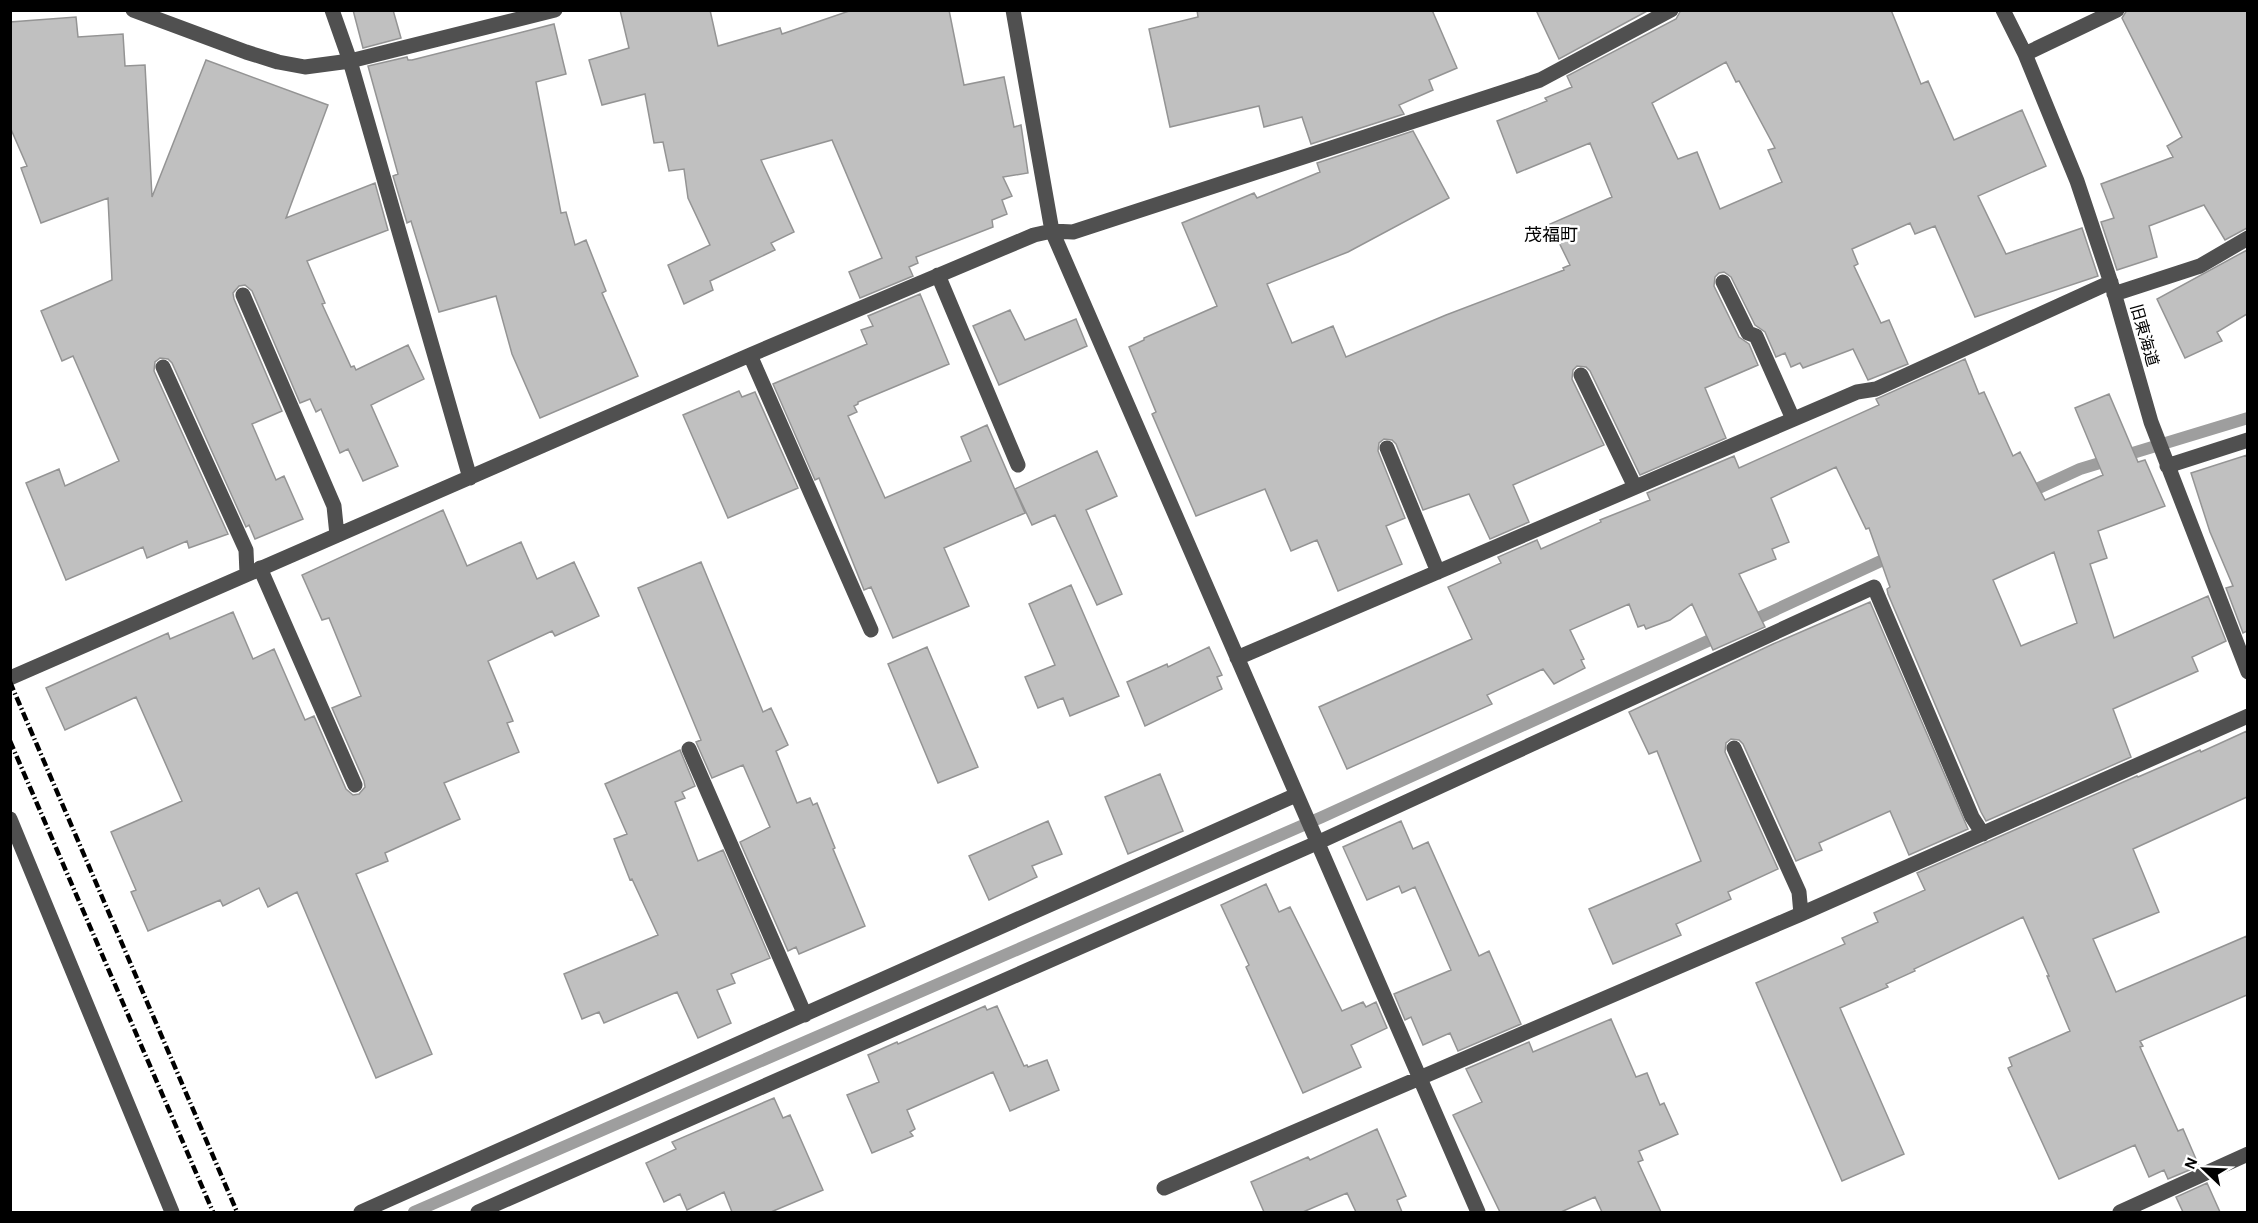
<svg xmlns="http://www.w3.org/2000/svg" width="2258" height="1223" font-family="'Alegreya Sans','Noto Sans JP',sans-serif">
  <rect width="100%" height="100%" fill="#fff"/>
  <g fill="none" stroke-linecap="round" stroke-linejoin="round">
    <!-- stream -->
    <path stroke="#9e9e9e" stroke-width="12" d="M2026,494L2080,469L2248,418
      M1745,624L1896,554
      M414,1212L1322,817L1721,635"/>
  </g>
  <!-- building -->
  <path fill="#c0c0c0" stroke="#949494" stroke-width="1.5" fill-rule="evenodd" d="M353,10H393L401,38L363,48Z
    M620,10H710L718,46L780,28L782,34L852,10H949L964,85L1004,77L1014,127L1021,125L1028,173L1003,177L1012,196L1002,200L1007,214L992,220L993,227L916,257L918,263L909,267L913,276L860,298L849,272L882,258L832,140L761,160L794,232L771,243L775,250L710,281L713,290L684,304L668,265L710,245L688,198L684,169L669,171L663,142L654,143L645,94L602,105L589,60L629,48Z
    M1197,10H1432L1457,68L1429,80L1433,90L1399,105L1404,114L1311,144L1302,117L1264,127L1259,106L1170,127L1149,29L1198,17Z
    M1536,10H1649L1559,59Z
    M1681,10H1891L1921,84L1928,81L1954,140L2022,110L2046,166L1978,196L2006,254L2082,228L2098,276L1975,317L1935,226L1915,234L1910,223L1852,249L1858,264L1854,266L1881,323L1889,320L1908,364L1868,380L1853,349L1803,368L1800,363L1791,367L1785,353L1776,357L1765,332L1755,325L1731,277L1724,272L1719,273L1715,277L1714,286L1739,337L1749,344L1758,365L1705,388L1726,438L1640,475L1590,371L1586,367L1577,366L1573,370L1572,379L1604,445L1513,485L1529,522L1490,539L1469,494L1423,510L1396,444L1392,440L1384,439L1379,443L1378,451L1405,518L1386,526L1402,564L1338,591L1317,540L1291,551L1265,489L1196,516L1152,414L1156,412L1129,347L1144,340V338L1217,306L1182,223L1254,193L1257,198L1320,172L1317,163L1413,131L1449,198L1348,252L1267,284L1292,343L1333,326L1346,357L1446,315L1564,270L1563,268L1570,265L1550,224L1612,197L1590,143L1517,173L1497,121L1547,101L1545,98L1572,87L1567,76L1676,19ZM1726,62L1736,82L1739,81L1775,148L1768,150L1782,182L1720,209L1697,152L1678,159L1652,103Z
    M2127,10H2247V228L2225,240L2204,205L2149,226L2157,257L2117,270L2101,222L2114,218L2101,184L2173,157L2167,146L2182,137L2122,18Z
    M76,17L78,37L123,34L125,66L145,65L152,197L206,60L328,105L286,218L375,183L388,230L307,261L325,303L322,304L351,367L354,366L356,370L408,345L424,379L371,405L398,466L363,481L348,449L340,453L321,409L316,412L310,399L300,403L252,291L245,285L239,286L233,293L234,299L282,411L252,424L276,480L284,476L303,519L255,539L249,525L246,527L172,363L168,359L160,358L155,362L154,371L228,534L189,548L187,541L147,558L143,547L66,580L26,483L59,469L65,486L119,461L73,356L62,361L41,311L112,280L108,198L41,223L21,168L27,166L10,127V22Z
    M554,24L566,74L536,82L561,213L566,212L575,245L586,240L606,291L602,293L638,376L540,418L512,354L496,296L439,312L411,221L407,223L393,176L398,174L368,66L407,57L408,60H412Z
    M2247,250V314L2217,332L2222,341L2185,358L2157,299Z
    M920,294L949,364L858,402V404L854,406L857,412L848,416L885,498L971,461L961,437L987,425L1025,513L944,548L969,606L893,638L871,587L864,590L819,478L815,480L773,384L867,344L861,330L873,326L868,316Z
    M1010,310L1025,340L1076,319L1087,346L999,385L973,326Z
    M1965,359L1979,394L1984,392L2013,456L2020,452L2045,500L2103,475L2075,408L2109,394L2138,462L2145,460L2165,506L2098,531L2107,558L2090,564L2114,638L2208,596L2226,641L2192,657L2198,671L2113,709L2131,757L1986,821L1981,812L1888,594L1887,589L1890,587L1869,528L1866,529L1836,467L1771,498L1789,542L1772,549L1776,559L1739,574L1765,627L1713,650L1692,604L1670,620L1646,629L1644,625L1638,627L1629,604L1570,630L1584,659L1581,660L1585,668L1554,684L1543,669L1487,695L1492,704L1347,769L1319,707L1472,639L1448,587L1501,563L1498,557L1537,540L1541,549L1601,522L1600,520L1650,500L1647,493L1734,456L1739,468L1879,405L1876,399ZM2054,552L2077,623L2021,646L1993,580Z
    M739,391L742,397L755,392L798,488L728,518L683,415Z
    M1097,451L1117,496L1086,510L1122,594L1097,605L1055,515L1032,525L1015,489Z
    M2247,455V631L2243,633L2226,588L2233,586L2210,532L2191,473Z
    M443,510L467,566L521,542L537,579L574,562L599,616L555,636L552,631L488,661L513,721L507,723L519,752L444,783L460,819L385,853L388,861L356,874L432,1054L376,1078L297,892L268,907L259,888L223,906L220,900L148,931L131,892L136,890L111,832L182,801L136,697L65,730L46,688L168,633L170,639L233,612L253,659L274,649L305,720L314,716L346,789L353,795L359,794L365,787L364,781L332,708L361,696L329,618L322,620L302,575Z
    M701,562L763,712L771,708L788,745L776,751L797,803L810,798L813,805L817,803L835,848L833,849L865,926L799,954L796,947L788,951L740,842L770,827L743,765L712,778L696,742L701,740L638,588Z
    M1071,585L1119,696L1070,716L1063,698L1038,708L1025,677L1055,665L1029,604Z
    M1870,602L1968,829L1909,855L1890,811L1819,843L1822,850L1796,861L1743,744L1739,740L1731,739L1726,743L1725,752L1778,869L1728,892L1731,899L1676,924L1681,935L1613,964L1589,909L1701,861L1657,751L1649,754L1629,712L1773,644Z
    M927,647L978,767L938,783L888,664Z
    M1209,647L1222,675L1217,677L1222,689L1145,726L1127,682L1167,664L1168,667Z
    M2247,731V797L2133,849L2159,912L2093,939L2116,992L2247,936V995L2140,1041L2143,1046L2140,1047L2178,1131L2183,1129L2199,1166L2168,1179L2164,1170L2149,1177L2135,1145L2059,1179L2008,1068L2012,1066L2009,1058L2070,1031L2047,976H2049L2023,917L1914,969L1915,971L1886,984L1888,987L1840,1008L1904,1154L1842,1181L1756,983L1845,944L1842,938L1878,922L1874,913L1925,890L1917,873L2137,776L2138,777L2200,750L2201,752Z
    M680,750L695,786L682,792L685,798L675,802L698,861L723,850L770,958L731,974L735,983L717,990L731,1023L698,1038L677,992L604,1023L599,1012L582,1019L564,974L658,935L632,879L630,880L614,839L627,834L605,784Z
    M1160,774L1183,831L1128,854L1105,797Z
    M1048,821L1062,854L1032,866L1037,877L989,900L969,856Z
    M1401,821L1413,849L1428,842L1479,956L1489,951L1521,1024L1458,1051L1450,1033L1423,1045L1411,1017L1405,1020L1394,994L1451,970L1415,887L1402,893L1399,886L1367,900L1343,847Z
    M1266,884L1279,912L1290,907L1342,1011L1363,1002L1366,1007L1376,1002L1387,1028L1351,1045L1361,1067L1303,1093L1246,967L1249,965L1221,905Z
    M985,1006L987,1010L997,1006L1024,1066L1027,1065L1028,1067L1047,1060L1059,1090L1010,1111L993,1072L907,1110L915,1129L910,1132L913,1136L872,1153L847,1095L879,1082L868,1055L897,1042L898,1044Z
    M1611,1019L1636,1077L1647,1073L1660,1105L1664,1103L1678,1134L1639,1151L1643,1160L1638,1162L1661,1212H1602L1595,1197L1561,1212H1500L1453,1115L1482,1102L1466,1069L1529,1042L1533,1052Z
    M774,1098L783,1118L790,1115L823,1190L771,1212H732L724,1192L687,1210L680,1194L664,1202L646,1163L676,1149L672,1142Z
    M1377,1129L1406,1196L1397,1200L1402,1212H1356L1347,1193L1303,1212H1264L1251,1182L1308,1157L1310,1160Z
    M2207,1183L2220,1212H2183L2176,1197Z"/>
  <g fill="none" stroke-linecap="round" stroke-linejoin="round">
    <!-- minor -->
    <path stroke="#505050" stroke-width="15" d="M133,10L246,52L278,62L305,67L350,61L555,10
      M332,10L350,61L470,478
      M1013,10L1052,231L1478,1212
      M2003,10L2025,54L2077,181L2113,289L2151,422L2248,672
      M2025,54L2117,10
      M938,275L1018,465
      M1723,282L1748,333L1756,336L1793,419
      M2114,294L2200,266L2248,238
      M243,295L334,506L337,535
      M750,355L871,630
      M163,367L246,550L247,574
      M1581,375L1635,487
      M1387,448L1438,572
      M2167,466L2248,440
      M260,568L355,785
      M1237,658L1857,392L1876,389L2111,282
      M10,678L750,355L1034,235L1052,231L1073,232L1540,80L1671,10
      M1734,748L1799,892L1801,914
      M689,749L805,1015
      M10,819L172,1212
      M1164,1188L1801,914L2248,716
      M361,1212L1296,795
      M478,1212L1319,842L1874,587L1972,817L1983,834
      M2120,1212L2248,1154"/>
    <!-- rail -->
    <path stroke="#000" stroke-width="4.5" stroke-dasharray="9 3 1.5 3" stroke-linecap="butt" d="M10,682L237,1212
      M10,741L213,1212"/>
  </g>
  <g text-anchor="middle" stroke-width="5" stroke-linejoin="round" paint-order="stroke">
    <!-- street labels -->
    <g font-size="16" fill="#000" stroke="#fff">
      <text transform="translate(2145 335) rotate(74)" y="6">旧東海道</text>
    </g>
    <!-- neighbourhood labels -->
    <g font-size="18" fill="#000" stroke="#fff">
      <text x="1551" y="241">茂福町</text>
    </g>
  </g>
  <!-- border -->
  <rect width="2258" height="1223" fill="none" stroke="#000000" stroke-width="24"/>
  <!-- north arrow -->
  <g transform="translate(2204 1169) rotate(293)" stroke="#ffffff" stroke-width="4.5" paint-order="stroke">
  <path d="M0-4.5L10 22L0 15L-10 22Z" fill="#000000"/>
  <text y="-9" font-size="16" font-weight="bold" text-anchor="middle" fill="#000000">N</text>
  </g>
</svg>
